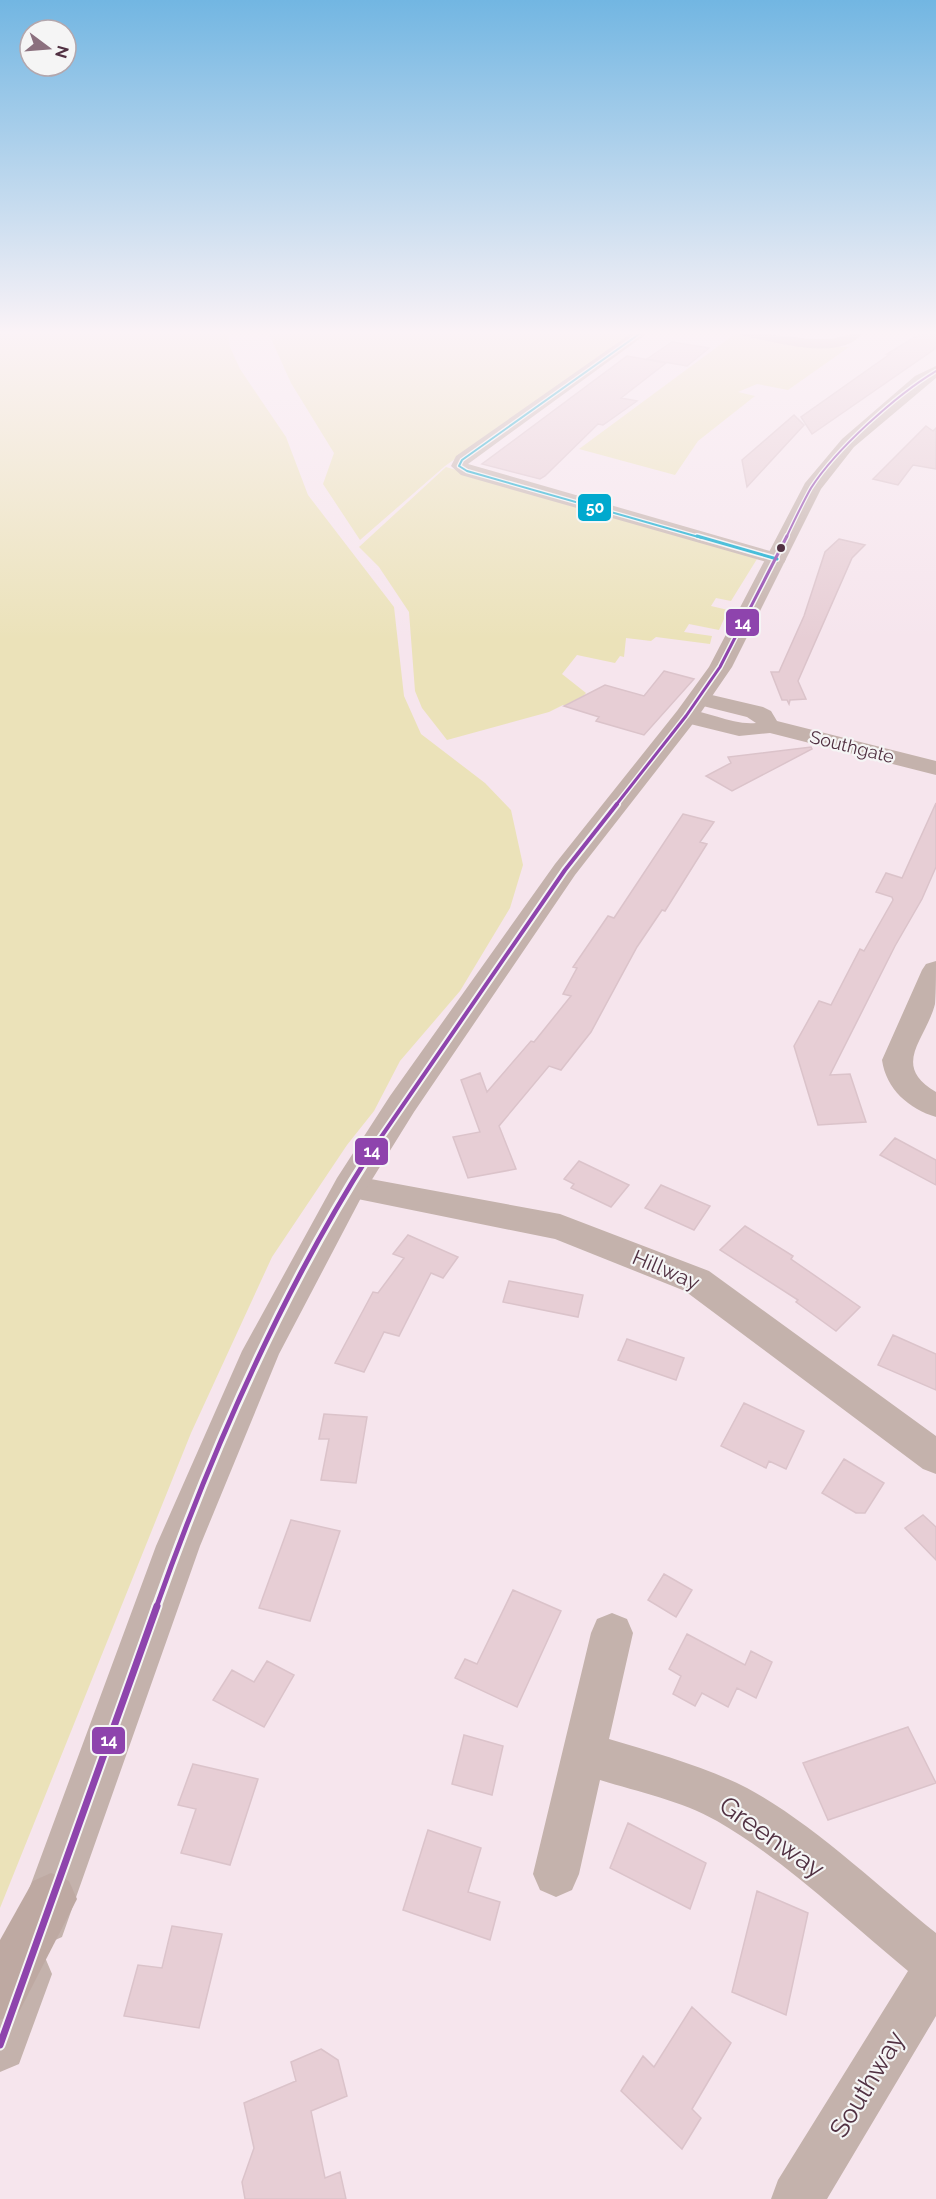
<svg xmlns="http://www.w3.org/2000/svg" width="936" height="2199" font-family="Raleway,sans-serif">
  <rect width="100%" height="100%" fill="#f6e5ed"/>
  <!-- green -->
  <path fill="#ebe2b9" d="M0,332H228L230,347L240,369L286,437L308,495L394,607L404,696L421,734L485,783L511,810L523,865L510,908L460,991L400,1061L374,1111L347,1145L272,1257L191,1433L0,1908Z
    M268,332H636L445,466L360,540L323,484L334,453L291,383Z
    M736,333L813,347H849L788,390L757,384L738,392L755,396L698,441L675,475L579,449Z
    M446,467L731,550L757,559L731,601L716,598L711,606L728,610L719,630L689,624L684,632L712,636L710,644L656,637L651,641L626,638L624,657L620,656L615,663L577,655L562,674L586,693L573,708L563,705L549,712L447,740L422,708L415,691L409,612L379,567L359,547Z"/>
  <!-- building -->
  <path fill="#e7ced5" stroke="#dbc3ca" stroke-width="1.5" d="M923,332H936V348L812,434L801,417L890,354H887Z
    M672,342L709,348L687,366L647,359Z
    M627,356L666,363L621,398L637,401L603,425L598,424L545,476L540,479L482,464Z
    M794,415L804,425L747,487L742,460Z
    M926,426L933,431L936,428V469L913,465L898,485L873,479Z
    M839,539L865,545L852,558L798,681L806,699L790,700L789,704L787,700H782L771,672H779L804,616L825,552Z
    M664,671L694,679L644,735L596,721L599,717L564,706L605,685L644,696Z
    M811,747L812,749L732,791L706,776L731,763L728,757Z
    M936,803V867L922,899L895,946L830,1075L850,1074L866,1122L818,1125L794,1046L819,1001L831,1005L860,949L864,951L893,900L892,897L876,892L886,873L902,878Z
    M683,814L714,822L700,842L707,844L665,911L662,910L637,947L591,1032L561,1070L549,1066L499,1126L516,1169L468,1178L453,1137L480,1132L461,1080L480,1073L487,1092L531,1041L534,1042L571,996L563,994L577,968L573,967L608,916L614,918Z
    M895,1138L936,1160V1185L880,1155Z
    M579,1161L629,1185L611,1207L571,1188L574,1184L564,1179Z
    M661,1185L710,1206L694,1230L645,1208Z
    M745,1226L793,1256L791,1259L860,1307L836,1331L796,1302L798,1300L720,1250Z
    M408,1235L458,1257L443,1278L431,1273L399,1336L384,1332L364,1372L335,1363L373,1292L378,1293L404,1258L393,1254Z
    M509,1281L583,1295L578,1317L503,1302Z
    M893,1335L936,1354V1390L878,1365Z
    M627,1339L684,1358L676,1380L618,1360Z
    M744,1403L804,1431L786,1469L769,1461L766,1468L721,1446Z
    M324,1414L367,1417L356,1483L321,1480L329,1439H319Z
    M844,1459L884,1483L865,1513H856L822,1493Z
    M923,1515L936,1527V1560L905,1528Z
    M291,1520L340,1531L310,1621L259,1608Z
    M664,1574L692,1590L676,1617L648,1600Z
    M513,1590L561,1611L517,1707L455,1678L465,1659L477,1664Z
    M687,1634L745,1665L751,1651L772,1662L756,1698L737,1688L728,1707L702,1693L695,1706L673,1694L681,1676L669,1669Z
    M267,1661L294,1675L264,1727L213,1700L232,1670L254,1682Z
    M908,1727L936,1783L828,1820L803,1763Z
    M464,1735L503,1746L492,1795L452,1784Z
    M193,1764L258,1779L230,1865L181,1853L196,1809L178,1805Z
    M628,1823L706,1863L690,1909L610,1868Z
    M428,1830L481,1848L468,1892L500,1902L490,1940L403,1910Z
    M757,1891L808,1913L786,2015L732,1992Z
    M172,1926L222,1934L199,2028L124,2016L138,1965L162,1968Z
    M692,2007L731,2043L692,2109L701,2118L682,2149L621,2091L643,2056L654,2067Z
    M321,2049L338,2060L347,2096L311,2111L325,2178L340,2172L346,2199H245L242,2182L254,2148L244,2103L296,2081L291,2062Z"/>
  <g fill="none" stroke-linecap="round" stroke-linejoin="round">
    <!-- minor -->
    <path fill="#c4b2ac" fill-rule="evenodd" d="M633,332H649L468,464L784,555L786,559L784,563H770L461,475L451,466L456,456Z
      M737,332C766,332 794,339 823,339C839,340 849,332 864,332C841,363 776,342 744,336Z
      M699,692L763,707L771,711L777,721L936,761V775L770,733L739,736L678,721L675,716L678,711C701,706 730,726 756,723L747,717L691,703L688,698L691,693Z
      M936,961C936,974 936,991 935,1004C926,1040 890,1065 936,1092V1117C909,1109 886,1089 882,1060L922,970L926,964Z
      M349,1175L560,1214L709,1271L936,1436V1474L923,1469L685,1291L555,1239L338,1195L333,1187L338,1179Z
      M612,1613L627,1619L633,1633L609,1739C655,1753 704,1766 747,1788C811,1822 879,1887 936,1933V2016L827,2199H771L778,2180L908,1971C846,1920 786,1861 717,1821C682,1801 639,1792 600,1780L579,1874L572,1890L556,1897L540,1890L533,1874L591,1633L597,1619Z"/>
    <!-- tertiary -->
    <path fill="#c4b2ac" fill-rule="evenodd" d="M936,366V378L854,447L821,489L732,667L695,721L575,875L414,1112L363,1194L279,1354L200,1546L62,1937L44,1945L26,1937L18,1919L156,1546L242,1351L337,1178L390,1096L555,864L677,711L709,667L805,483L842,439L915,376Z
      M25,1947L44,1955L52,1974L19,2064L0,2072V1970L6,1955Z"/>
    <!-- primary -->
    <path fill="#bea9a2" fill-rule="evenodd" d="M51,1873L69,1881L77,1899L19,2012L0,2020V1940L33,1881Z"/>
    <!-- bus-1-far1 casing -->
    <g stroke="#f5f5f5" stroke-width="4.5">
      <path id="bus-1-far1" d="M642,332L462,460L459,466L467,471L702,538"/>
    </g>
    <!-- bus-1 casing -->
    <g stroke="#f5f5f5" stroke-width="6">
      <path id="bus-1" d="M697,536L777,559"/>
    </g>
    <!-- bus-2-far4 casing -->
    <g stroke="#f5f5f5" stroke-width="4.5">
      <path id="bus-2-far4" d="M786,538C794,521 802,504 811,488C836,449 896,395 936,371"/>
    </g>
    <!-- bus-2-far3 casing -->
    <g stroke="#f5f5f5" stroke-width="6">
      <path id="bus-2-far3" d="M616,805L686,716L720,667L787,536"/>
    </g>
    <!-- bus-2-far2 casing -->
    <g stroke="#f5f5f5" stroke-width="8">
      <path id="bus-2-far2" d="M370,1153L565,870L617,804"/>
    </g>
    <!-- bus-2-far1 casing -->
    <g stroke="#f5f5f5" stroke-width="10">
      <path id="bus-2-far1" d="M156,1608C212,1450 281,1293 371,1152"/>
    </g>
    <!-- bus-2 casing -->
    <g stroke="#f5f5f5" stroke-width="11">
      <path id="bus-2" d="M0,2045L157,1606"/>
    </g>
    <!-- bus-1-far1 -->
    <use href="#bus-1-far1" stroke="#00a9ce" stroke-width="2"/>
    <!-- bus-1 -->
    <use href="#bus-1" stroke="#00a9ce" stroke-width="3"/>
    <!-- bus-2-far4 -->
    <use href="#bus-2-far4" stroke="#8e44ad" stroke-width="2"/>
    <!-- bus-2-far3 -->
    <use href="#bus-2-far3" stroke="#8e44ad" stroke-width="3"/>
    <!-- bus-2-far2 -->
    <use href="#bus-2-far2" stroke="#8e44ad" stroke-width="4"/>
    <!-- bus-2-far1 -->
    <use href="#bus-2-far1" stroke="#8e44ad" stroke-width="5"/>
    <!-- bus-2 -->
    <use href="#bus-2" stroke="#8e44ad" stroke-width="7"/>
  </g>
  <!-- sky -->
  <linearGradient id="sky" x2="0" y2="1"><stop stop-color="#72b6e2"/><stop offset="0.52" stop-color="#fbf3f7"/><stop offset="1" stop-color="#fbf3f7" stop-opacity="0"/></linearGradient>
  <rect width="936" height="640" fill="url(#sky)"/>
  <!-- markers -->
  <circle fill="#513142" stroke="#f5f5f5" stroke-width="2" cx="781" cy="548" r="5"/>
  <g text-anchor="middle" stroke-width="4.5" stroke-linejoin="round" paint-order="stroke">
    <!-- far-street labels -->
    <g font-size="18" fill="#513142" stroke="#f5f5f5">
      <text transform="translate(852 747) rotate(14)" y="6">Southgate</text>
    </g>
    <!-- street labels -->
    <g font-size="21" fill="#513142" stroke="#f5f5f5">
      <text transform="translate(666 1270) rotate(23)" y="7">Hillway</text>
    </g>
    <!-- near-street labels -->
    <g font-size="26" fill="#513142" stroke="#f5f5f5">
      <text transform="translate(772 1837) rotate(35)" y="9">Greenway</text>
      <text transform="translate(867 2084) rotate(-59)" y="9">Southway</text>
    </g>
  </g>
  <g stroke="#f5f5f5" stroke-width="2">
    <rect x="577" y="493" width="35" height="29" rx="6" fill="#00a9ce"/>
    <rect x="725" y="608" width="35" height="29" rx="6" fill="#8e44ad"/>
    <rect x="354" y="1137" width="35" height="29" rx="6" fill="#8e44ad"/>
    <rect x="91" y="1726" width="35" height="29" rx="6" fill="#8e44ad"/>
  </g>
  <g font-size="16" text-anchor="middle" font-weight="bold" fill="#fff">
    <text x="595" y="513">50</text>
    <text x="743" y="629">14</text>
    <text x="372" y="1157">14</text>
    <text x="109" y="1746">14</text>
  </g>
  <!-- north arrow -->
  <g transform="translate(48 48) rotate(106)"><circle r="28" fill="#f5f5f5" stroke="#b3a7ad" stroke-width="1.5"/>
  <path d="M0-4.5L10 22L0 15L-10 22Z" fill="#8b707e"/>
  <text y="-9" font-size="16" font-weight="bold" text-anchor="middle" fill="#513142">N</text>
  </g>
</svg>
